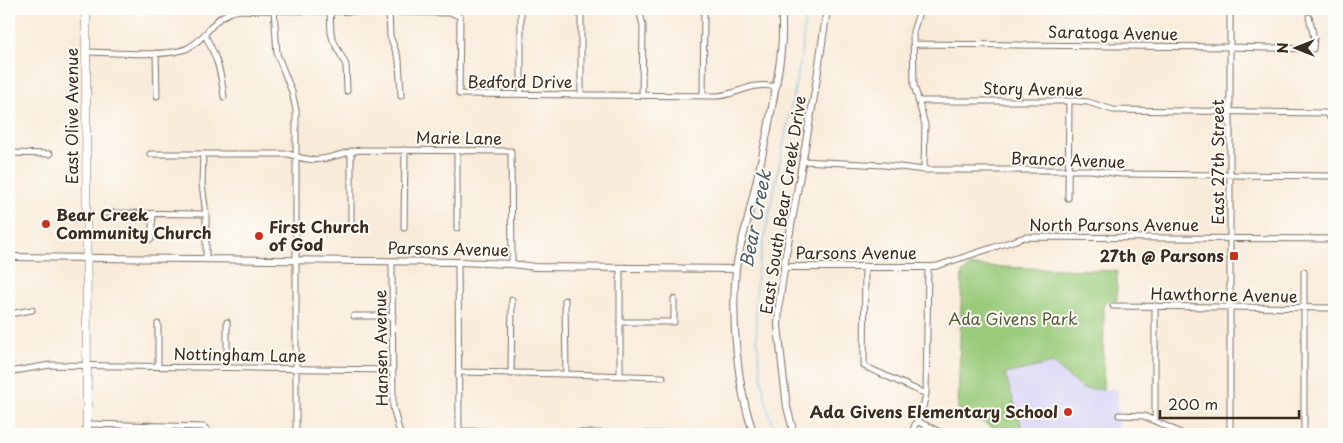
<svg xmlns="http://www.w3.org/2000/svg" width="1343" height="443" font-family="'Playpen Sans',sans-serif">
  <rect width="100%" height="100%" fill="#fdfcf7"/>
  <filter id="ink" filterUnits="userSpaceOnUse"><feTurbulence type="fractalNoise" baseFrequency=".02" numOctaves="2"/><feDisplacementMap in="SourceGraphic" scale="10" xChannelSelector="R" yChannelSelector="G"/><feConvolveMatrix kernelMatrix="1 2 1 2 8 2 1 2 1" color-interpolation-filters="sRGB"/></filter>
  <filter id="wash" filterUnits="userSpaceOnUse"><feTurbulence type="fractalNoise" baseFrequency=".0096" numOctaves="4" result="noise"/><feDisplacementMap in="SourceGraphic" scale="20" xChannelSelector="R" yChannelSelector="G"/><feGaussianBlur stdDeviation="1.12" result="paint"/><feColorMatrix in="noise" values="0 0 0 0 0 0 0 0 0 0 0 0 0 0 0 0 0 1.4 0 .05"/><feComposite in="paint" operator="in"/></filter>
  <g filter="url(#wash)">
    <rect width="100%" height="100%" fill="#f9ebd9"/>
    <!-- built -->
    <path fill="#dad6f7" d="M1053,363L1082,389H1118L1119,434H1024L1005,374Z"/>
    <!-- green -->
    <path fill="#9acb7a" stroke="#6a7a4c" d="M971,266L1117,271V300L1104,302L1103,389H1082L1053,363L1005,374L1024,434H1005L958,409L962,273Z"/>
    <g fill="none" stroke-linecap="round" stroke-linejoin="round">
      <!-- stream -->
      <path stroke="#6fc0ea" stroke-width="1" d="M776,434C772,422 767,410 765,397C757,357 754,315 757,274L801,58L806,9"/>
    </g>
  </g>
  <g filter="url(#ink)">
    <g fill="none" stroke-linecap="round" stroke-linejoin="round">
      <!-- minor casing -->
      <g stroke="#7e6e5f" stroke-width="7">
        <path id="minor" d="M274,9L277,54L292,92L296,110V434
          M389,9L390,36L399,60L401,96
          M639,9L643,26L642,95
          M920,9L913,32L914,85L925,125L924,170
          M330,12L331,33L333,40L346,65L347,91
          M205,35C217,58 221,71 224,97
          M913,44L1230,47L1313,49L1314,38L1309,17
          M86,52C111,52 167,58 188,48C212,35 210,15 240,10L453,13L460,17L459,94L717,96C741,94 750,81 776,87
          M156,53L157,96
          M521,94V9
          M581,95V9
          M703,96L704,11
          M918,101H1076L1088,102L1113,110L1326,113L1332,120L1334,126
          M457,151V228
          M9,153L50,154
          M150,154H289C321,167 331,154 361,150L511,151L512,264
          M203,154L202,184L206,214V259
          M802,161L884,165L924,170H1091L1121,174L1334,176
          M1068,198L1069,101
          M106,213L206,214
          M351,227V151
          M404,228L405,150
          M151,239L153,214
          M392,261L393,407L400,434
          M458,262L459,434
          M865,266L864,366L926,394
          M1304,272V434
          M565,300L566,374
          M1113,306L1334,308
          M1155,306V421
          M9,314L32,310
          M354,316H393
          M227,322V367
          M620,322H674V299
          M158,324V366
          M9,372L50,365L393,370
          M458,372L566,374L663,377
          M511,374L512,300
          M620,376V268
          M1119,415L1144,416L1183,434
          M917,421L944,434
          M87,424L204,427L208,431L209,434
          M459,431L662,434
          M148,434V425
          M911,434L923,407L926,394L928,267L937,266L1025,237L1334,239
          M1230,434V9"/>
      </g>
      <!-- tertiary casing -->
      <g stroke="#7e6e5f" stroke-width="8">
        <path id="tertiary" d="M9,257L458,262L512,264L535,267L736,269
          M784,267H928
          M754,434C737,389 731,318 736,269C738,252 744,235 748,218C756,181 766,144 772,107C778,75 785,41 781,9
          M794,434L787,407L782,365L778,325L779,305L786,254L815,91L827,9"/>
      </g>
      <!-- secondary casing -->
      <g stroke="#7e6e5f" stroke-width="9">
        <path id="secondary" d="M86,9L87,434"/>
      </g>
      <!-- minor -->
      <use href="#minor" stroke="#fff" stroke-width="5"/>
      <!-- tertiary -->
      <use href="#tertiary" stroke="#fff" stroke-width="6"/>
      <!-- secondary -->
      <use href="#secondary" stroke="#fff" stroke-width="8"/>
    </g>
  </g>
  <!-- markers -->
  <g fill="#c8321e" stroke="#fdfcf7" stroke-width="2">
    <circle cx="46" cy="224" r="5"/>
    <circle cx="259" cy="236" r="5"/>
    <rect x="1229" y="251" width="10" height="10" rx="2.5"/>
    <circle cx="1068" cy="412" r="5"/>
  </g>
  <g text-anchor="middle" stroke-width="4" stroke-linejoin="round" paint-order="stroke">
    <!-- street labels -->
    <g font-size="16" fill="#3b2a1e" stroke="#fdfcf7">
      <text transform="translate(1113 33) rotate(1)" y="6">Saratoga Avenue</text>
      <text x="520" y="88">Bedford Drive</text>
      <text transform="translate(1033 89) rotate(1)" y="6">Story Avenue</text>
      <text transform="translate(72 116) rotate(-90)" y="6">East Olive Avenue</text>
      <text transform="translate(459 138) rotate(1)" y="6">Marie Lane</text>
      <text transform="translate(1068 160) rotate(2)" y="6">Branco Avenue</text>
      <text transform="translate(1218 162) rotate(-90)" y="6">East 27th Street</text>
      <text transform="translate(783 205) rotate(-81)" y="6">East South Bear Creek Drive</text>
      <text x="1114" y="231">North Parsons Avenue</text>
      <text transform="translate(448 249) rotate(1)" y="6">Parsons Avenue</text>
      <text x="856" y="259">Parsons Avenue</text>
      <text transform="translate(1224 295) rotate(1)" y="6">Hawthorne Avenue</text>
      <text transform="translate(381 348) rotate(-91)" y="6">Hansen Avenue</text>
      <text transform="translate(240 355) rotate(1)" y="6">Nottingham Lane</text>
    </g>
    <!-- poi labels -->
    <g font-size="16" font-weight="bold" fill="#3b2a1e" stroke="#fdfcf7" text-anchor="start">
      <text x="56" y="221">Bear Creek<tspan x="56" dy="18">Community Church</tspan></text>
      <text x="269" y="233">First Church<tspan x="269" dy="18">of God</tspan></text>
      <text x="1224" y="262" text-anchor="end">27th @ Parsons</text>
      <text x="1058" y="418" text-anchor="end">Ada Givens Elementary School</text>
    </g>
    <!-- park labels -->
    <g font-size="16" fill="#585a3a" stroke="#fdfcf7">
      <text x="1013" y="325">Ada Givens Park</text>
    </g>
    <!-- water labels -->
    <g font-size="18" font-style="italic" fill="#4d5e65" stroke="#fdfcf7">
      <text transform="translate(756 219) rotate(-79)" y="6">Bear Creek</text>
    </g>
  </g>
  <!-- margin -->
  <rect width="1343" height="443" fill="none" stroke="#fdfcf7" stroke-width="30"/>
  <!-- north arrow -->
  <g transform="translate(1296 48) rotate(270)" stroke="#fdfcf7" stroke-width="4" paint-order="stroke">
  <path d="M0-4L9 19L0 12L-9 19Z" fill="#3b2a1e"/>
  <text y="-8" font-size="14" font-weight="bold" text-anchor="middle" fill="#3b2a1e">N</text>
  </g>
  <!-- scale -->
  <path d="M1160 410v8h139v-8" fill="none" stroke="#3b2a1e" stroke-width="2.5"/>
  <text x="1168" y="410" font-size="15" fill="#3b2a1e" stroke="#fdfcf7" stroke-width="4" paint-order="stroke">200 m</text>
</svg>
